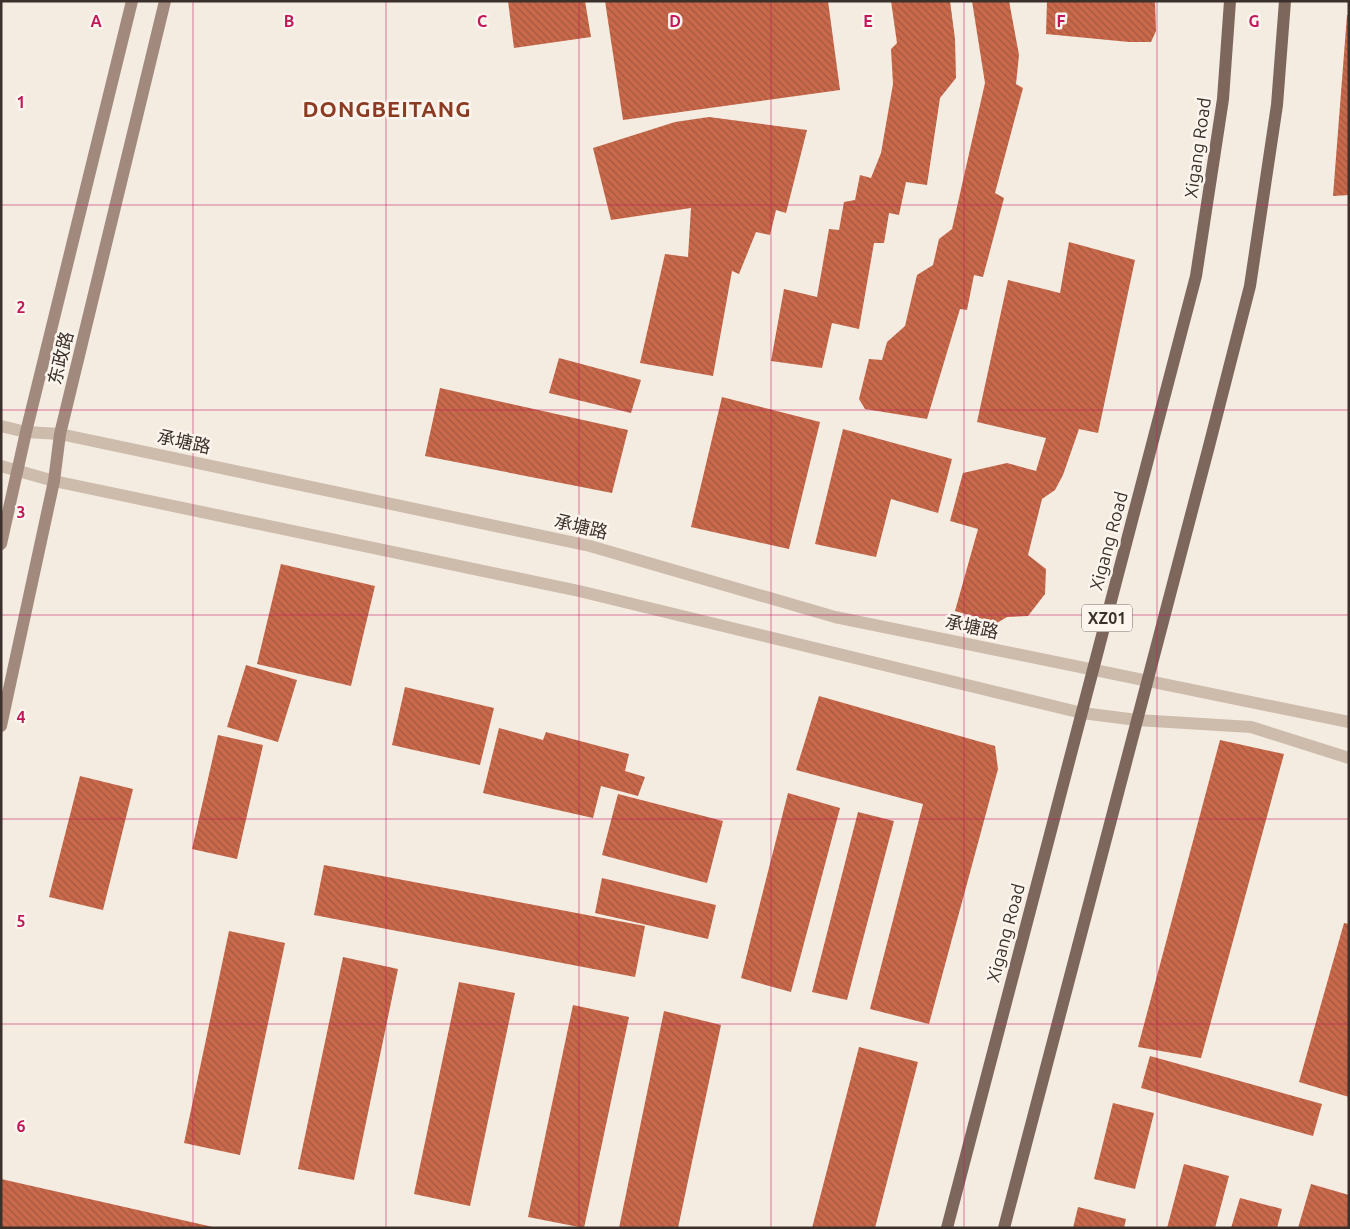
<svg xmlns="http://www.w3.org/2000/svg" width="1350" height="1229" font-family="Ubuntu,'Noto Sans SC',sans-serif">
  <defs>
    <pattern id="building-back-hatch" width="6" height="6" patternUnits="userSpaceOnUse" patternTransform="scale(1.25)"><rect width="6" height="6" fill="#c8694b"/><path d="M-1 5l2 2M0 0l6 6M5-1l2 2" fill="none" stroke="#a4573f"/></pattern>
  </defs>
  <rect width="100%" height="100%" fill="#f4ebe1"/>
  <!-- building -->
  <path fill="url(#building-back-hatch)" d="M508,1H585L591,37L514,48Z
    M605,1H828L840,90L623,120Z
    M891,1H950L955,39L956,78L940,98L927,185L906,182L899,215L889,213L884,243H874L859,329L832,323L822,368L771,361L784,289L817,297L829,229L839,230L844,202L855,200L860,175L871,178L881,153L893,84L891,49L897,43Z
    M972,1H1009L1019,55L1016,84L1023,88L995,193L1004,198L983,277L974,275L967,310L960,309L927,419L865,409L859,399L869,359L882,360L887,342L905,326L917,275L933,265L939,239L952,229L985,83Z
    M1047,1H1155L1156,31L1151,42H1129L1046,34Z
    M1347,15H1349V195L1333,196Z
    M709,117L807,130L786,213L776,210L770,235L756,232L739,274L732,271L713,376L640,363L665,254L688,257L691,208L611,220L593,148L675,122Z
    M1069,242L1135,260L1098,433L1079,429L1063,475L1055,490L1042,499L1028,555L1046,569L1045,594L1028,616L1007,617L997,623L955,611L978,529L950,521L963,473L1007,463L1036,471L1046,438L977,422L1008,280L1060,293Z
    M559,358L641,380L631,413L549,393Z
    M440,388L628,430L612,493L425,456Z
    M722,397L820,422L789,549L691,527Z
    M843,429L952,459L938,513L891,499L876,557L815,544Z
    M281,564L375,586L351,686L257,664Z
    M246,665L297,680L278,742L227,727Z
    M405,687L494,708L480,765L392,745Z
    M819,696L995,746L998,769L929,1024L870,1009L923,804L796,770Z
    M499,728L543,740L546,732L629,754L625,771L645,777L638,796L601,786L593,818L483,793Z
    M218,735L263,745L237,859L192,849Z
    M1220,740L1284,754L1201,1058L1138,1047Z
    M80,776L133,789L103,910L49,897Z
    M788,793L840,808L791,992L741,978Z
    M618,794L723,821L707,883L602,855Z
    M858,812L894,821L847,1000L812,992Z
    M324,865L645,926L635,977L314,915Z
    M602,878L716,905L708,939L595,913Z
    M1344,923L1349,924V1097L1299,1082Z
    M229,931L285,943L240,1155L184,1143Z
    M343,957L398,969L354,1180L298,1169Z
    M459,982L515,993L470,1206L414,1194Z
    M573,1005L629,1017L584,1228L528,1217Z
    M664,1011L721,1025L678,1228H619Z
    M859,1047L918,1062L875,1228H812Z
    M1150,1056L1322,1104L1313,1136L1141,1088Z
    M1113,1103L1154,1113L1135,1189L1094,1179Z
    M1184,1164L1229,1176L1215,1228H1167Z
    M1,1179L213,1227V1228H1Z
    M1311,1184L1349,1195V1228H1298Z
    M1240,1198L1282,1209L1277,1228H1231Z
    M1078,1207L1126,1219L1124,1228H1073Z"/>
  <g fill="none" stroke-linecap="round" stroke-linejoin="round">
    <!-- tertiary -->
    <path stroke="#cdbbac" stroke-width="12" d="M1,426L26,432L60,434L590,546L835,617L1349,722
      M1,466L54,481L579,591L1082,713L1137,720L1251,727L1349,758"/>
    <!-- secondary -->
    <path stroke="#a18a7d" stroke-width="12" d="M1,544L26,432L132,1
      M1,726L54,481L60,434L165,1"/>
    <!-- primary -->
    <path stroke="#7d675c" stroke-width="12" d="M947,1228L1196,276L1223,99L1230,1
      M1004,1228L1209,446L1250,286L1277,105L1285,1"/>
  </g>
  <!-- grid -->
  <path fill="none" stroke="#c2185b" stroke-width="1" stroke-opacity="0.55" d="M193,1V1228M386,1V1228M579,1V1228M771,1V1228M964,1V1228M1157,1V1228M1,205H1349M1,410H1349M1,615H1349M1,819H1349M1,1024H1349"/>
  <g text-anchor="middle" stroke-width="5" stroke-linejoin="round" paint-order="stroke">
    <!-- shield labels -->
    <rect fill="#fbf5ee" stroke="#756b66" stroke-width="1" x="1082" y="604.5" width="50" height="27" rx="4"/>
    <g font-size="16" font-weight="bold" fill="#3b302b">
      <text x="1107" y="624">XZ01</text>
    </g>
    <!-- street labels -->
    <g font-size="18" fill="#3b302b" stroke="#fbf5ee">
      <text transform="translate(1198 148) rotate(-82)" y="6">Xigang Road</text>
      <text transform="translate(61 358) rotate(-76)" y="6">东政路</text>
      <text transform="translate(184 442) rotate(12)" y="6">承塘路</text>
      <text transform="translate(581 527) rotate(13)" y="6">承塘路</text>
      <text transform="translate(1109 541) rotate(-75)" y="6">Xigang Road</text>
      <text transform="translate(972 627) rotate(12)" y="6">承塘路</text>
      <text transform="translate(1006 933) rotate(-75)" y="6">Xigang Road</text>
    </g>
    <!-- district labels -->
    <g font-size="22" font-weight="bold" letter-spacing="1" fill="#8c3b22" stroke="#fbf5ee">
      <text x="387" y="117">DONGBEITANG</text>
    </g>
  </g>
  <g font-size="16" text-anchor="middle" font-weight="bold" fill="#c2185b" stroke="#fbf5ee" stroke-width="5" stroke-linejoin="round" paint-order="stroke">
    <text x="96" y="27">A</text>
    <text x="289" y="27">B</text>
    <text x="482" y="27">C</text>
    <text x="675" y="27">D</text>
    <text x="868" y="27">E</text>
    <text x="1061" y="27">F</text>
    <text x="1254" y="27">G</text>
    <text x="21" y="108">1</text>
    <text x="21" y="313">2</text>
    <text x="21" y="518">3</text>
    <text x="21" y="723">4</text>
    <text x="21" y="927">5</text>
    <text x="21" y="1132">6</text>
  </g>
  <!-- border -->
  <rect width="1350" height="1229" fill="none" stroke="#3b302b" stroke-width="5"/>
</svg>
